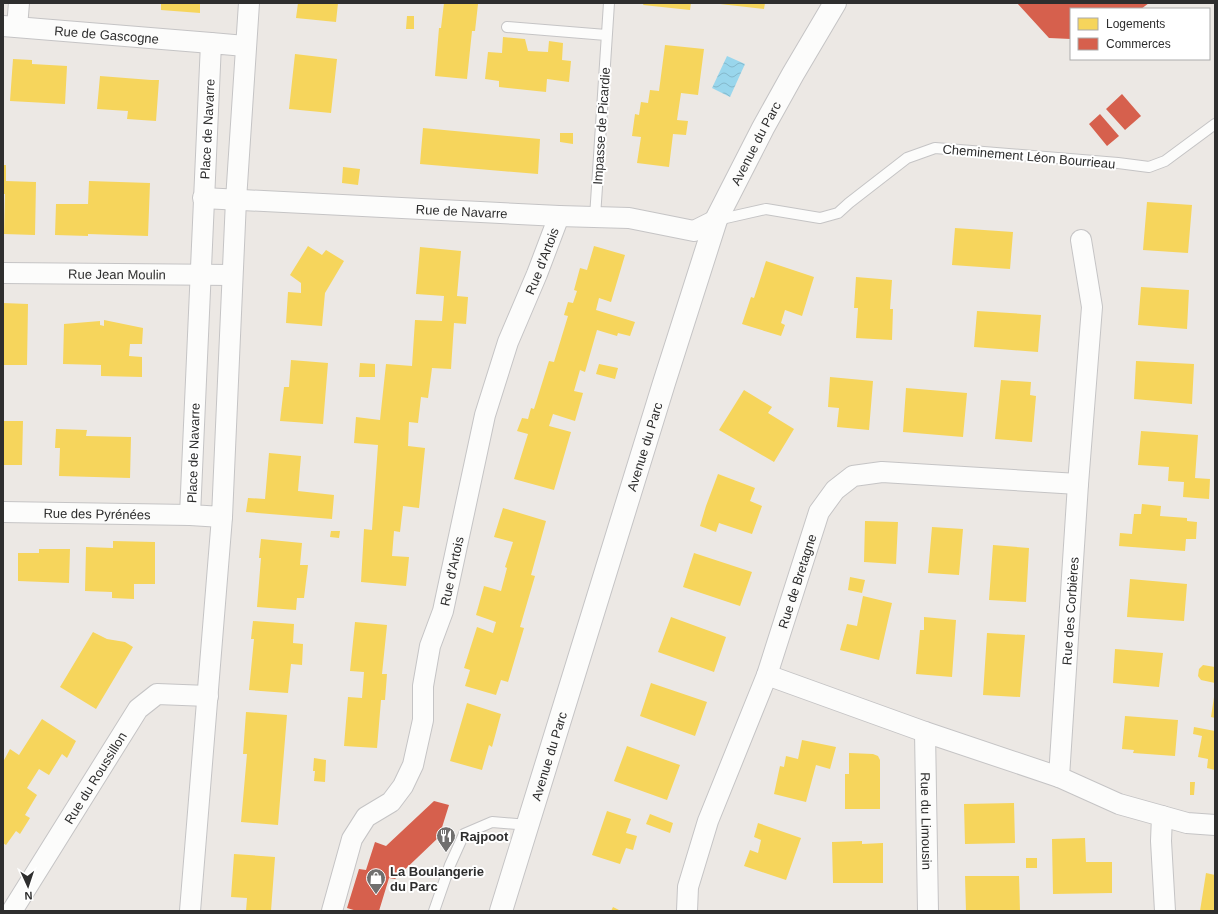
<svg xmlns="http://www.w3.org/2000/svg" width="1218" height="914" font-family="Arial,sans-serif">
  <defs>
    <pattern id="water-waves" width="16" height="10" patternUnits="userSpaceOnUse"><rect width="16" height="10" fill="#99d6ec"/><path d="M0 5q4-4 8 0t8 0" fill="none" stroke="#84b8cb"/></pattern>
  </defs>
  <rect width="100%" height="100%" fill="#ece8e4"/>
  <!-- water -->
  <path fill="url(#water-waves)" d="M727,56L745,64L730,97L712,88Z"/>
  <!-- homes -->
  <path fill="#f6d55c" d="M161,3H200V13L161,10Z
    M298,3H338L336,22L296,18Z
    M444,3H473L478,4L475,31H472L467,79L435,76L439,28H441Z
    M644,3H691L690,10L643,5Z
    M721,3H765L764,9L720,4Z
    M407,16H414V29H406Z
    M503,37L525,39L528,51L548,52L549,41L563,43L562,60L571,61L569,82L547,79L546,92L499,87V81L485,79L488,52L502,53Z
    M665,45L704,49L698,95L681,93L677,120L688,121L686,135L673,134L669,167L637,163L641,137L632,136L635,114L639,115L641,102L648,103L650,90L659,91Z
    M295,54L337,59L331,113L289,109Z
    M13,59L32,60V64L67,66L65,104L10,101Z
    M100,76L151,80H159L156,121L127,119L128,111L97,109Z
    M423,128L540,139L538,174L420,164Z
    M560,133H573V144L560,142Z
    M3,165H6V181L36,182L35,235L4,234L5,194H3Z
    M343,167L360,169L358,185L342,183Z
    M89,181L150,183L148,236L88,234V236L55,235L56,204H88Z
    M1147,202L1192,205L1188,253L1143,250Z
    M955,228L1013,232L1010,269L952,265Z
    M308,246L322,255L326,250L344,261L325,293L322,326L286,323L288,292L301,293V283L290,275Z
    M594,246L625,255L611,302L599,298L596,310L635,322L630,336L618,333L617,336L597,330L585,372L580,370L574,391L583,393L575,421L553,414L549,426L571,432L554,490L514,479L528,434L517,431L522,418L528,419L531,408L534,409L549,361L554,362L568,316L564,315L568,302L573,303L577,291L574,290L580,268L587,270Z
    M420,247L461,251L457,296L468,297L466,324L454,323L451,369L432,368L428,398L421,397L418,423L409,422L408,446L425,448L419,508L403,506L400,532L394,531L392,556L409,557L406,586L361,582L364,529L372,530L378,445L354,443L356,417L380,420L386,364L412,366L415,320L442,321L444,296L416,294Z
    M766,261L814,277L802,316L785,310L781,323L785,325L781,336L742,324L751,297L754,298Z
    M856,277L892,280L890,309H893L892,340L856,338L858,308H854Z
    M1141,287L1189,290L1187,329L1138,325Z
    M3,303L28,304L27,365H3Z
    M977,311L1041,315L1038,352L974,347Z
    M104,320L143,328L142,344H130L129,356L142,357V377L101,376V365L63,364L64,324L100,321V325L104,326Z
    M291,360L328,363L323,424L280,421L284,387H289Z
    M1136,361L1194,364L1192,404L1134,399Z
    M360,363L375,364V377H359Z
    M599,364L618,368L615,379L596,374Z
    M830,377L873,381L869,430L837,427L839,408L828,407Z
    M1001,380L1031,382L1030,395L1036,396L1032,442L995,439Z
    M906,388L967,393L963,437L903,432Z
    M744,390L772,407L768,413L794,429L774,462L719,430Z
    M3,421H23L22,465H3Z
    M56,429L87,430L86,436L131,437L130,478L59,476L60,448H55Z
    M1141,431L1198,435L1195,478L1210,479L1209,499L1183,497L1184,482L1168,481L1169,467L1138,465Z
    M269,453L301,456L298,491L334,495L332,519L246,512L248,498L265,499Z
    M718,474L755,488L750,501L762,506L752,534L719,523L716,532L700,526L706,506Z
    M1142,504L1161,506L1160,516L1187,518V521L1197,522L1196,539H1186L1185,551L1119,546L1120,533L1132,534L1134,514H1141Z
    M503,508L546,521L531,575L535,576L520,627L524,628L508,682L501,680L496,695L465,686L470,670L464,668L477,627L493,633L496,622L476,615L484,586L501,591L507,568L505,567L513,542L494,537Z
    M865,521L898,522L896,564L864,562Z
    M932,527L963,529L959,575L928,573Z
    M331,531H340L339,538L330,537Z
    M261,539L302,543L300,565H308L304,598H297L296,610L257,607L261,558H259Z
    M113,541L155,542V584H134V599L112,598V592L85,591L86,547L113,548Z
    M993,545L1029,548L1026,602L989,600Z
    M39,549H70L69,583L18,581V553H39Z
    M694,553L752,572L740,606L683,587Z
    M850,577L865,580L862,593L848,590Z
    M1130,579L1187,584L1184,621L1127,617Z
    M863,596L892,603L879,660L840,650L847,624L857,626Z
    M671,617L726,637L714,672L658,652Z
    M924,617L956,620L952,677L916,674L920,630H924Z
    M253,621L294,624L293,643L303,644L302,665L291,664L288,693L249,690L254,639H251Z
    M355,622L387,625L382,674H387L385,700H381L377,748L344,746L348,697L362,698L364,672L350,671Z
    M93,632L107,639L125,642L133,647L96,709L60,687Z
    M987,633L1025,635L1020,697L983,695Z
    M1115,649L1163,653L1159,687L1113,683Z
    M1203,665L1215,667V683L1201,680L1198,676L1199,669Z
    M651,683L707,702L695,736L640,716Z
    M1214,697H1215V718L1211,717Z
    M467,703L501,714L492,747L489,745L482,770L450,761Z
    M246,712L287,715L278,825L241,822L247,754H243Z
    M1125,716L1178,720L1175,756L1133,753L1134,750L1122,749Z
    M42,719L76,741L67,758L62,754L49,775L39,769L27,788L37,795L25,815L30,818L20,834L16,831L6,845L3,843V762L10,749L19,755Z
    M1194,727L1215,731V770L1207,768L1208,759L1198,757L1202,736L1193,734Z
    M802,740L836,747L830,769L816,765L806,802L774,794L780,766L784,767L786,756L798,759Z
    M627,746L680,765L667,800L614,781Z
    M849,753L873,754L878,756L880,760V809H845V774H849Z
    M314,758L326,760L325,782L314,781L315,771H313Z
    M1190,782H1195L1194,795H1190Z
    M1014,803L1015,843L965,844L964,804Z
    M607,811L631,819L626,833L637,836L633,850L626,848L620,864L592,855Z
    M650,814L673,823L670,833L646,824Z
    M758,823L801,838L786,880L744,866L750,850L758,853L761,840L754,837Z
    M1085,838L1086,862H1112V893L1053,894L1052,839Z
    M862,841V844L883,843V883H833L832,842Z
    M234,854L275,857L271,911H246L247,898L231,897Z
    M1026,858H1037V868H1026Z
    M1206,873L1215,875V911H1200Z
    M965,876H1019L1020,911H966Z
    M613,907L621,911H611Z"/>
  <!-- shops -->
  <path fill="#d6604d" d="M1017,3H1149L1141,9H1071V39L1049,38Z
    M1122,94L1141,116L1125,130L1106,109Z
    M1100,114L1119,136L1107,146L1089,124Z
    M434,801L449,805L439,837L395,879L389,878L379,911H357L347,908L359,869L366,870L375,842L386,846Z"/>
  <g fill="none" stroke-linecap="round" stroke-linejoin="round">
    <!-- service casing -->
    <g stroke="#c5c4c5" stroke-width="12">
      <path id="service" d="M507,27L606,35
        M595,217L609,3
        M717,220L766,209L820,218L838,213L849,203L907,158L935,148L1118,163L1149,167L1165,161L1215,124
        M434,911L450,865L464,834L492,822L528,825"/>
    </g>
    <!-- minor casing -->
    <g stroke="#c5c4c5" stroke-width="22">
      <g id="minor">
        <path id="s1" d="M3,26L211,43"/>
        <path d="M17,27L19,3"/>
        <path d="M245,46L211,43L190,515L222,517L236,200L249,3"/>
        <path id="s2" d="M203,198L559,216L629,218L694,231L716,220"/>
        <path d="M1081,240L1092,307L1078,484L1059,777L1119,804L1162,816L1161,841L1165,911"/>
        <path id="s3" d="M3,273L232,275"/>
        <path id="s4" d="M3,512L190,515"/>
        <path d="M767,675L925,732L1059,777"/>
        <path id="s5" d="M925,732L928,911"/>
        <path d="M1162,816L1187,823L1215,825"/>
        <path id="s6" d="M12,911L138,709L157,694L208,696"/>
        <path d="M190,911L222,517"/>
        <path id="s7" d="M332,911L352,839L366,817L391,802L403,786L413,765L423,720V686L430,646L443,611L485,415L508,342L537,274L559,216"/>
        <path id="s8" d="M687,911L688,887L708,821L767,675L819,512L835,490L853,476L882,472L1078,484"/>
      </g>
    </g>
    <!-- tertiary casing -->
    <g stroke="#c5c4c5" stroke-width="24">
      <g id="tertiary">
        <path id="s9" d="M501,911L664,383L716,220L763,128L793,74L835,3"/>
      </g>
    </g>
    <!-- service -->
    <use href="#service" stroke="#fcfcfb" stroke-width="10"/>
    <!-- minor -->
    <use href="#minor" stroke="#fcfcfb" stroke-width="20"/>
    <!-- tertiary -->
    <use href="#tertiary" stroke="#fcfcfb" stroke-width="22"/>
  </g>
  <!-- icons -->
  <defs>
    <g id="restaurant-pin" transform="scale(1)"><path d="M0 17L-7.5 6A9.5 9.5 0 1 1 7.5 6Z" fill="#706f6e" stroke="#fff"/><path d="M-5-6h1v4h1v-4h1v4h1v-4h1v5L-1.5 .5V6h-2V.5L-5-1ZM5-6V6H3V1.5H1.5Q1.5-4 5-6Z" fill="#fff"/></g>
    <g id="shop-pin" transform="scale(1)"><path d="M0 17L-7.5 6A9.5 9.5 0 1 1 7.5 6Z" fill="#706f6e" stroke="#fff"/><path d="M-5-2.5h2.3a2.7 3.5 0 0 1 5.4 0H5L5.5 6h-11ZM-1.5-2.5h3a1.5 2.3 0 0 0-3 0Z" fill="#fff"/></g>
  </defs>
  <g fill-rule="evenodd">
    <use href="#restaurant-pin" x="446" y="836"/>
    <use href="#shop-pin" x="376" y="878"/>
  </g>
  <g text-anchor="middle" stroke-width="4" stroke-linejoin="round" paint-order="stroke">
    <!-- street labels -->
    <g font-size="13" fill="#2e2e2e" stroke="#fff">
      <text dy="5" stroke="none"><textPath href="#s1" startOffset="104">Rue de Gascogne</textPath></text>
      <text transform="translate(601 126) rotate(-86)" y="5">Impasse de Picardie</text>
      <text transform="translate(207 129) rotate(-87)" y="5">Place de Navarre</text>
      <text dy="5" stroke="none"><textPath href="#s9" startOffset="810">Avenue du Parc</textPath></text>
      <text transform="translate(1029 156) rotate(5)" y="5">Cheminement Léon Bourrieau</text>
      <text dy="5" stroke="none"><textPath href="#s2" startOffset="259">Rue de Navarre</textPath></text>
      <text dy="5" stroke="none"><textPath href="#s7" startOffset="696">Rue d'Artois</textPath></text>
      <text dy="5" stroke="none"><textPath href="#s3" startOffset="114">Rue Jean Moulin</textPath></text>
      <text dy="5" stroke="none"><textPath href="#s9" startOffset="486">Avenue du Parc</textPath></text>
      <text transform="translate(193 453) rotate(-88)" y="5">Place de Navarre</text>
      <text dy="5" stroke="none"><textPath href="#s4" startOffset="94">Rue des Pyrénées</textPath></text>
      <text dy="5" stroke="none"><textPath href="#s7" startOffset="372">Rue d'Artois</textPath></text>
      <text dy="5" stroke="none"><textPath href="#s8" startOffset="349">Rue de Bretagne</textPath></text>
      <text transform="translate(1070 611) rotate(-86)" y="5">Rue des Corbières</text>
      <text dy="5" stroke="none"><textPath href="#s9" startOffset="162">Avenue du Parc</textPath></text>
      <text dy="5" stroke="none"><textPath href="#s6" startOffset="157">Rue du Roussillon</textPath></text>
      <text dy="5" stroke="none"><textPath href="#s5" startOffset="89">Rue du Limousin</textPath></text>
    </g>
    <!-- poi labels -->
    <g font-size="13" font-weight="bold" fill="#2e2e2e" stroke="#fff" text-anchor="start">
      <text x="460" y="841">Rajpoot</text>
      <text x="390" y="876">La Boulangerie<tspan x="390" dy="15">du Parc</tspan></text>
    </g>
  </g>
  <!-- border -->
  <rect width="1218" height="914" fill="none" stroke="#2e2e2e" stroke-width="8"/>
  <!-- legend -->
  <rect x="1070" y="8" width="140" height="52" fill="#ffffff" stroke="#ababab"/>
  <rect x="1078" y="18" width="20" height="12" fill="#f6d55c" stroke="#ababab"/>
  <text x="1106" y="28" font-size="12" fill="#2e2e2e">Logements</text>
  <rect x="1078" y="38" width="20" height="12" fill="#d6604d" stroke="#ababab"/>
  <text x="1106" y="48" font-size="12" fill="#2e2e2e">Commerces</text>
  <!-- north arrow -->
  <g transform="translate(28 886) rotate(177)" stroke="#ffffff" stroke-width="3" paint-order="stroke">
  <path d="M0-3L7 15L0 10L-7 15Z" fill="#2e2e2e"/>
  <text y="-6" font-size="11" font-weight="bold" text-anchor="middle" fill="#2e2e2e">N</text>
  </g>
</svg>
